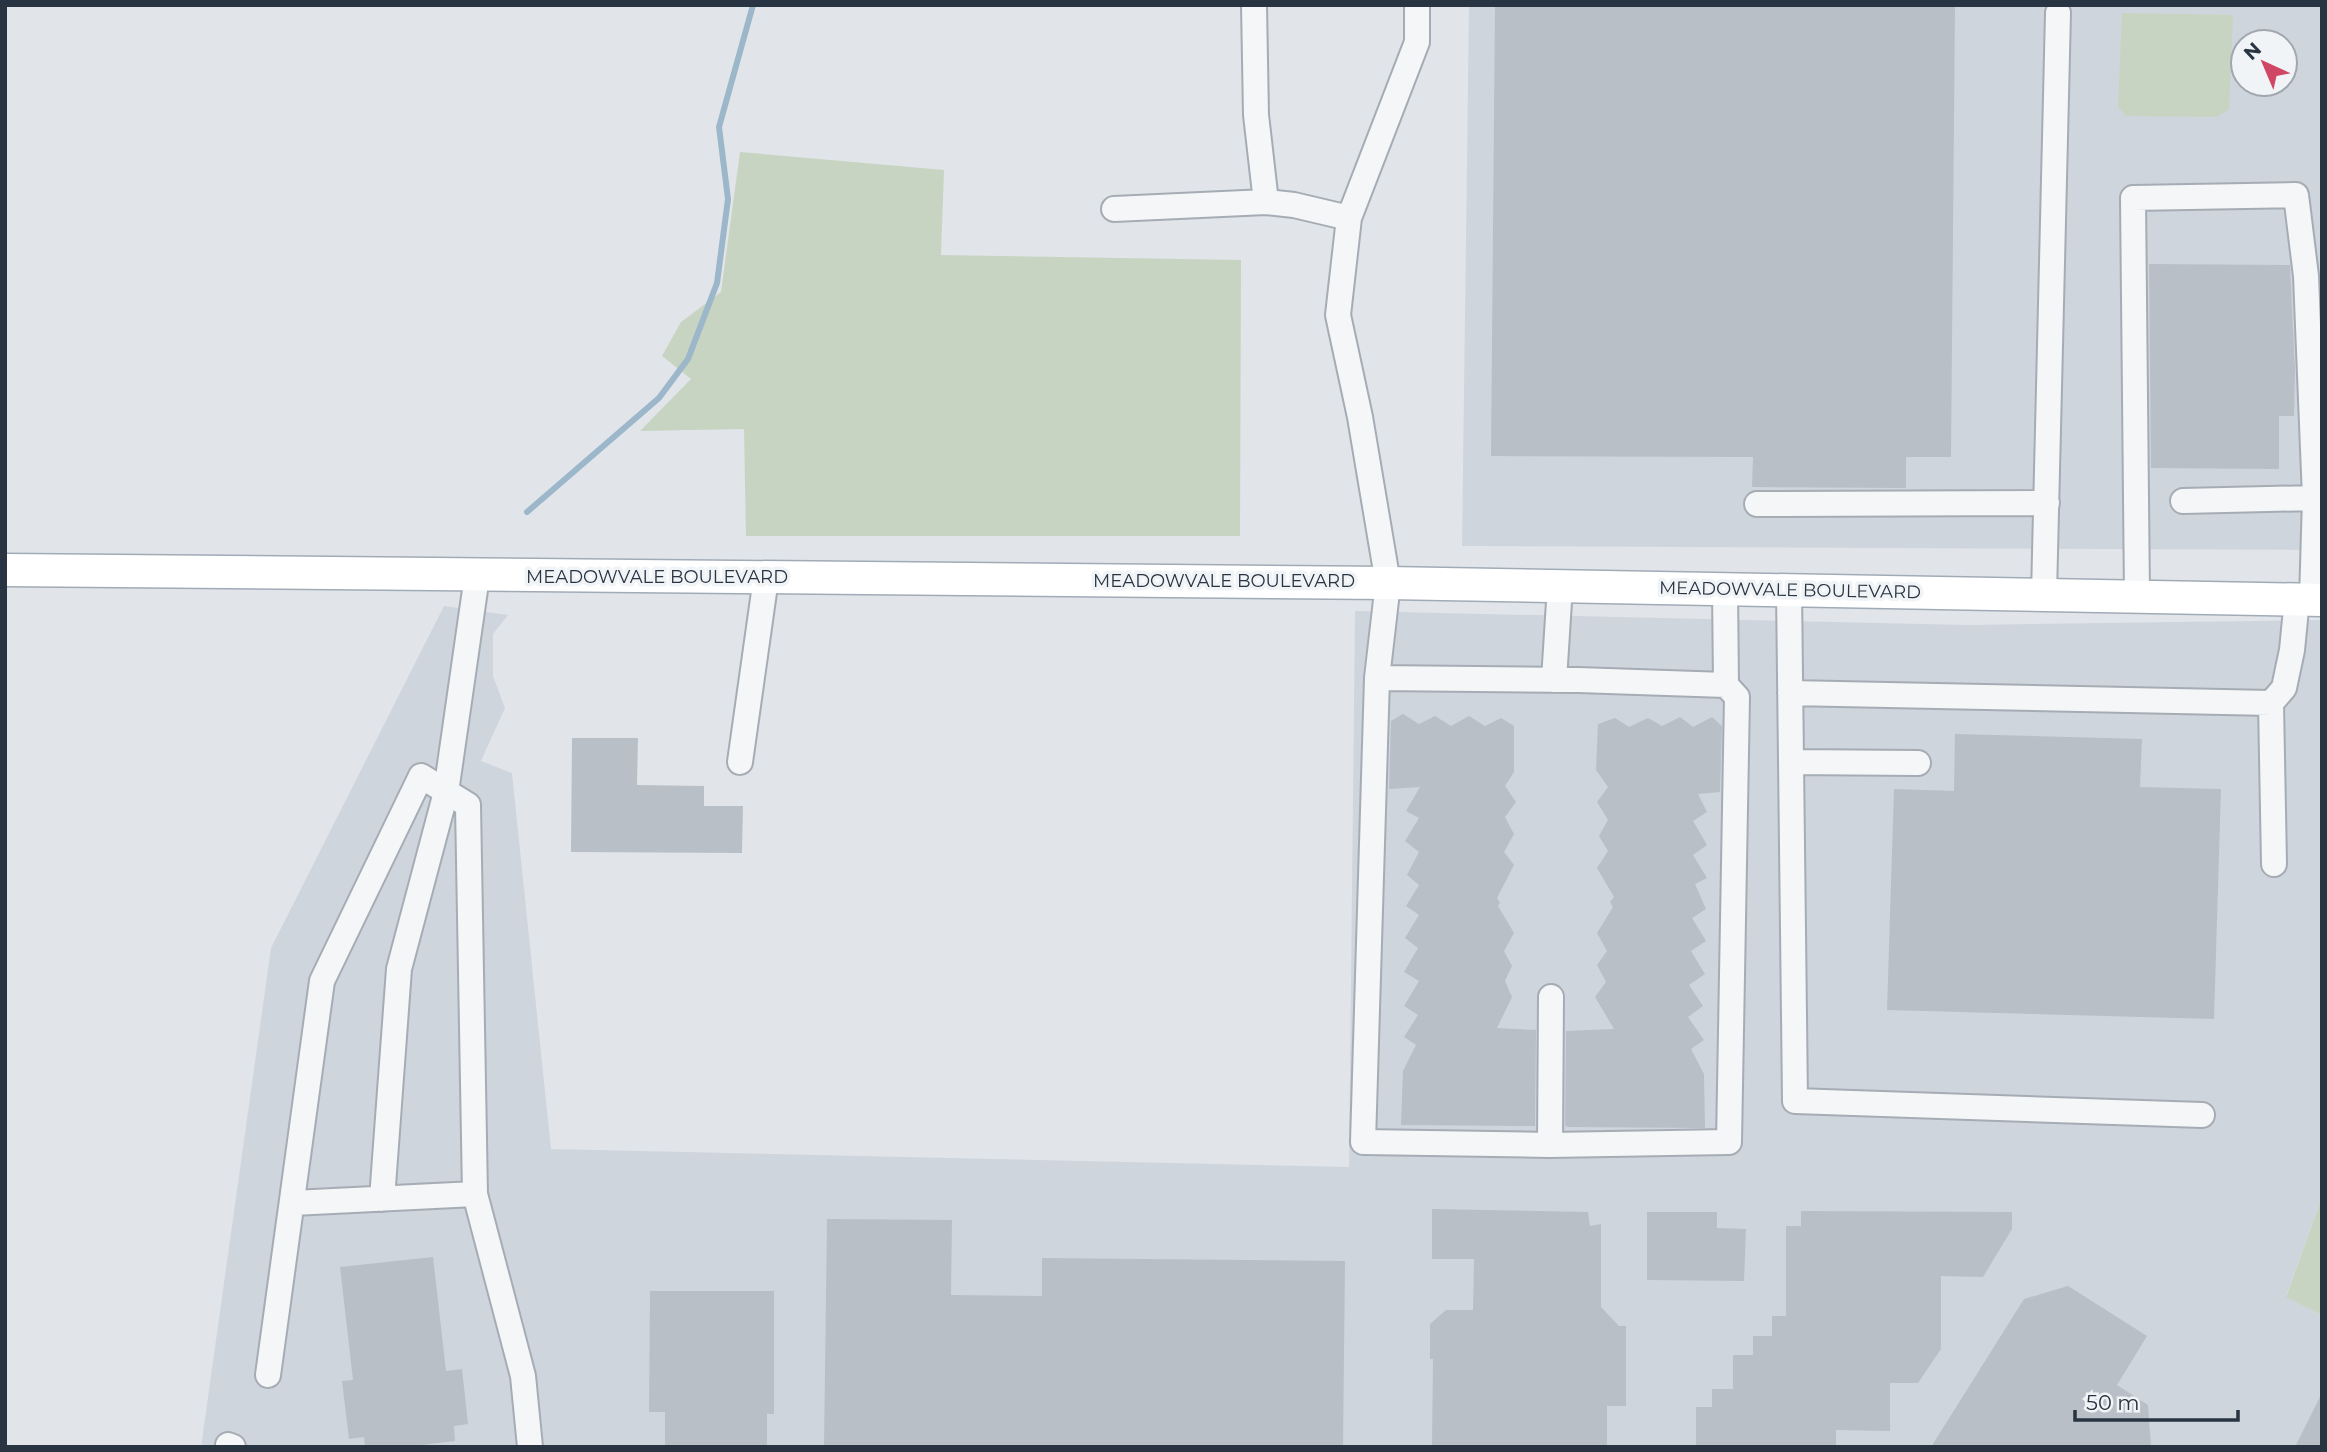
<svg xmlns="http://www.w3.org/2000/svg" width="2327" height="1452" font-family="Montserrat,sans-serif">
  <rect width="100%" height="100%" fill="#e1e5ea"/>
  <!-- built -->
  <path fill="#cfd5dc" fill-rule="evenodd" d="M1469,5H2322V550L1462,546ZM2243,42H2285V84H2243Z
    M444,606L508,615L493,634V676L505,708L481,761L512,773L551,1149L1349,1167L1355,611L1967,625L2322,620V1197L2286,1296L2322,1315V1447H201L271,948Z"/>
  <!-- green -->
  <path fill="#c8d4c2" d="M2122,13L2233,15L2229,109L2217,117L2126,116L2118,107Z
    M740,152L944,170L941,255L1241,260L1240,536H746L744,429L640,431L691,379L662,356L681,322L721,292Z
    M2322,1197V1315L2286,1297Z"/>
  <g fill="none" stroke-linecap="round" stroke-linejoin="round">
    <!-- stream -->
    <path stroke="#9cb6ca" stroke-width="6" d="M527,512L659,398L688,359L717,283L728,199L719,127L753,5"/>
  </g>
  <!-- building -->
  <path fill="#b8bfc7" d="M1495,5L1955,7L1951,457H1906V488L1752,487L1753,457L1491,456Z
    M2149,264L2290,265L2295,371L2294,416H2279V469L2151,468Z
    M1403,714L1419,724L1435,716L1451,726L1469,716L1485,726L1501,718L1514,726V772L1505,786L1516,802L1505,817L1514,834L1504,852L1514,865L1497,898L1500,903L1498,906L1514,933L1504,951L1512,966L1505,981L1512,997L1497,1028L1536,1030L1535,1126L1401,1125L1403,1071L1416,1045L1404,1037L1418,1015L1404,1006L1419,981L1404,972L1418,948L1405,938L1419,915L1406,906L1419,885L1407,875L1419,852L1405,841L1419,818L1406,811L1420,787L1389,789L1391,721Z
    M1680,717L1693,727L1712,717L1722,726L1720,792L1698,794L1707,812L1693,821L1707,845L1693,855L1707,878L1695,884L1706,909L1692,918L1706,941L1691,951L1705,974L1689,985L1703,1006L1688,1017L1704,1040L1691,1049L1704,1074L1705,1128L1569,1127L1565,1126L1566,1031L1614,1029L1595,997L1606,982L1597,965L1607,951L1597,933L1613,907L1610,902L1614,897L1597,868L1608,851L1599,836L1608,820L1597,802L1608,787L1596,770L1598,724L1615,718L1629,727L1648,718L1662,726Z
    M1955,734L2142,739L2140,787L2221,789L2214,1019L1887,1010L1894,789L1954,791Z
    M572,738H638L637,785L704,786V806H743L742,853L571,852Z
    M1432,1209L1588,1212L1590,1226L1601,1224V1307L1619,1326H1626V1406H1607V1447H1432L1433,1359H1430V1324L1446,1310H1473L1474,1259H1432Z
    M1801,1211L2012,1212V1229L1983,1277L1941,1276V1349L1918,1383H1890V1431L1836,1430V1447L1696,1446V1407H1712V1389H1733V1355H1753V1336H1772V1316H1786V1226H1801Z
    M1647,1212H1717V1228L1746,1229L1744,1281L1647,1280Z
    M827,1219L952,1220L951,1295L1042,1296V1258L1345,1261L1343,1447H824Z
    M433,1257L446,1371L462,1369L468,1424L454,1426L455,1441L422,1445V1447H365L364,1437L349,1439L342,1381L353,1380L340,1267Z
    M2068,1286L2147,1336L2117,1385L2148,1405L2151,1447H1931L2024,1299Z
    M650,1291H774V1414H767V1447H665V1412H649Z
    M2322,1393V1447H2295Z"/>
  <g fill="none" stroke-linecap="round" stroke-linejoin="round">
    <!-- minor casing -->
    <g stroke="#a6acb4" stroke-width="28">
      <path id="minor" d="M1254,5L1256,115L1266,202
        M1417,5V42L1349,218L1338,315L1360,417L1388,583L1377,678L1363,1142L1550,1145L1551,997
        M1114,209L1266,202L1294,205L1349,218
        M2183,501L2315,498L2312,600
        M1757,504L2047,503
        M1789,590L1795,1101L2202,1115
        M2044,595L2058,13
        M2137,597L2133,198L2296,195L2306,276L2315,498
        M1377,678L1578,680L1726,685L1725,589
        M1554,680L1560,586
        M1790,693L2271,703L2284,688L2292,650L2297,599
        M2271,703L2274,864
        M740,762L766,578
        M1791,762L1918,763
        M1550,1145L1729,1142L1737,697L1726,685
        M382,1199L399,969L446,792L477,576
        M293,1203L475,1194
        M268,1375L322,981L421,776L468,805L475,1194L523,1376L530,1447
        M228,1445L233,1447"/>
    </g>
    <!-- major casing -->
    <g stroke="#a1abb6" stroke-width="35">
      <path id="major" d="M5,570L1388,583L2322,600"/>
    </g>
    <!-- minor -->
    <use href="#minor" stroke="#f4f6f8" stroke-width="24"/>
    <!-- major -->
    <use href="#major" stroke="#fff" stroke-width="32"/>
  </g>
  <g text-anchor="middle" stroke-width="7" stroke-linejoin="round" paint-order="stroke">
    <!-- street labels -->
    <g font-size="18" fill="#293442" stroke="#f1f4f7">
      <text x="657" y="583">MEADOWVALE BOULEVARD</text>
      <text x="1224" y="587">MEADOWVALE BOULEVARD</text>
      <text transform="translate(1790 590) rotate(1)" y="6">MEADOWVALE BOULEVARD</text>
    </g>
  </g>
  <!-- border -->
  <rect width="2327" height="1452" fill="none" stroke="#293442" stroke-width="14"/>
  <!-- north arrow -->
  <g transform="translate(2264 63) rotate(316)"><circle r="33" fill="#f1f4f7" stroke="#a1a7af" stroke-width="2"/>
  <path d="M0-5L12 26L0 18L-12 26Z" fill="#d04665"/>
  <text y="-10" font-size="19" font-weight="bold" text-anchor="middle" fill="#293442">N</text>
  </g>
  <!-- scale -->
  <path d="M2075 1410v10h163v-10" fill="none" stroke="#293442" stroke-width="3.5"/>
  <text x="2086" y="1410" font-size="21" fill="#293442" stroke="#f1f4f7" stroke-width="5" paint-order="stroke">50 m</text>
</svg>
